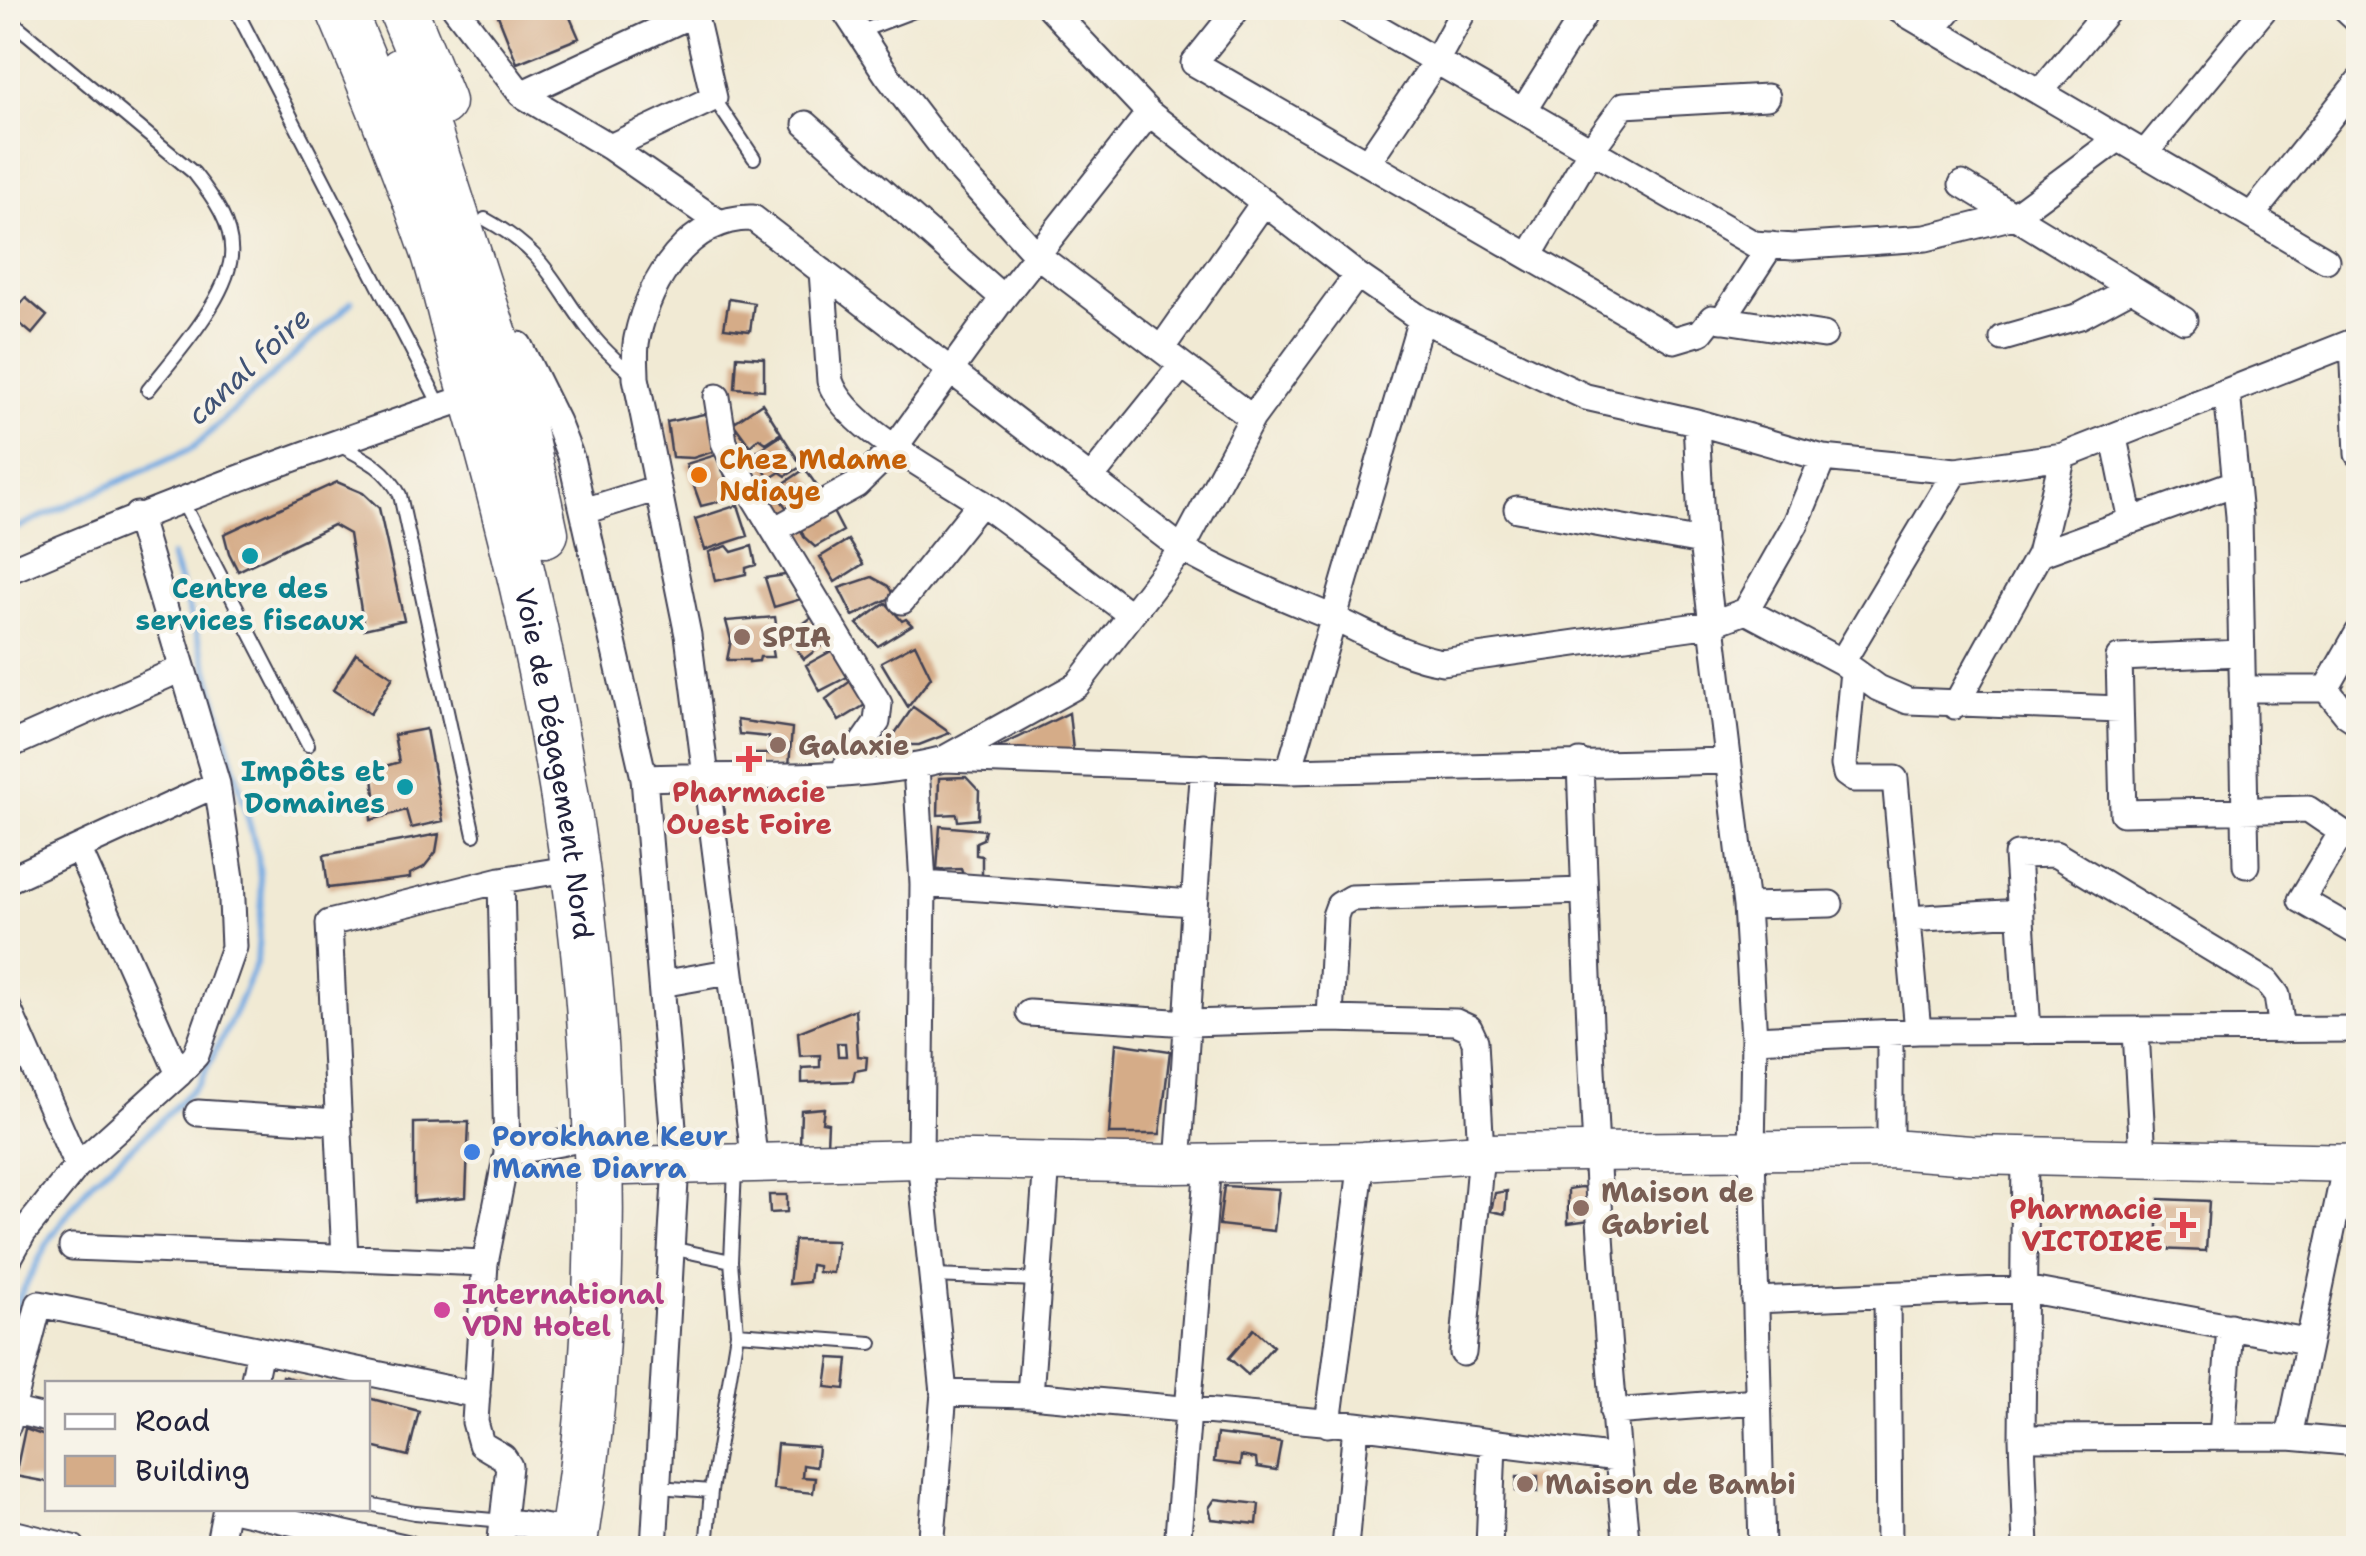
<svg xmlns="http://www.w3.org/2000/svg" width="2366" height="1556" font-family="'Shantell Sans',sans-serif">
  <rect width="100%" height="100%" fill="#f7f3e8"/>
  <filter id="ink" filterUnits="userSpaceOnUse"><feTurbulence type="fractalNoise" baseFrequency=".01" numOctaves="2"/><feDisplacementMap in="SourceGraphic" scale="20" xChannelSelector="R" yChannelSelector="G"/><feConvolveMatrix kernelMatrix="1 2 1 2 8 2 1 2 1" color-interpolation-filters="sRGB"/></filter>
  <filter id="wash" filterUnits="userSpaceOnUse"><feTurbulence type="fractalNoise" baseFrequency=".0048" numOctaves="4" result="noise"/><feDisplacementMap in="SourceGraphic" scale="40" xChannelSelector="R" yChannelSelector="G"/><feGaussianBlur stdDeviation="2.25" result="paint"/><feColorMatrix in="noise" values="0 0 0 0 0 0 0 0 0 0 0 0 0 0 0 0 0 1.4 0 .05"/><feComposite in="paint" operator="in"/></filter>
  <g filter="url(#wash)">
    <rect width="100%" height="100%" fill="#f1ead4"/>
    <g fill="none" stroke-linecap="round" stroke-linejoin="round">
      <!-- stream -->
      <path stroke="#74aae2" stroke-width="6" d="M8,532L193,448L352,302
        M8,1345L20,1296L50,1238L92,1181L146,1135L199,1083L233,1017L257,961L262,899L258,856L207,666L171,556"/>
    </g>
    <g id="blocks">
      <!-- building -->
      <path fill="#d5ac88" fill-rule="evenodd" d="M495,8H566L579,38L517,63Z
        M26,298L47,316L32,334L11,316Z
        M729,299L754,303L750,331L724,328Z
        M737,356L764,358V390L735,388Z
        M762,403L781,433L766,443L759,438L750,446L733,423Z
        M713,412L718,450L693,458L672,457L667,422Z
        M782,435L802,466L786,476L780,472L769,479L755,453Z
        M719,454L725,476L731,474L740,488L734,498L701,506L686,464Z
        M805,469L821,492L790,513L774,490Z
        M337,482L363,493L379,508L404,620L364,629L349,534L333,525L238,571L229,553L224,534Z
        M738,505L748,536L705,550L695,519Z
        M831,508L843,531L815,547L804,537L799,525Z
        M848,540L863,564L835,582L820,557Z
        M727,546L732,552L752,546L756,565L746,568V574L715,581L709,552Z
        M792,574L801,599L774,607L765,578Z
        M872,577L888,586L894,596L853,616L839,588Z
        M886,603L902,621L906,619L912,625L878,646L857,624Z
        M775,617L777,631L769,633L773,657H760L759,661L749,662V660H727L731,640L726,621Z
        M812,617L829,640L804,659L787,636Z
        M915,644L931,677L908,707L881,662Z
        M835,649L849,676L820,691L806,665Z
        M356,653L393,677L370,714L333,690Z
        M852,680L865,705L839,721L826,699Z
        M913,707L950,733L919,745H887Z
        M1069,713L1074,760L995,758L999,747Z
        M737,720L792,728L789,766H746L747,754H769V737L739,734Z
        M426,729L443,821L411,828L406,810L371,820L370,804L376,802L372,770L399,762L394,735Z
        M966,777L979,791L978,819L958,821L957,814L938,815L939,778Z
        M940,826L985,830L983,839L976,842V855L982,856V876L963,875L961,869L937,870Z
        M439,834L436,852L424,867L410,874V878L328,888L324,855Z
        M855,1009L858,1056L867,1057L866,1069L855,1071L853,1081L802,1083V1068L820,1067V1055L800,1056L798,1032ZM837,1043H845L846,1056H838Z
        M1116,1043L1170,1051L1160,1134H1109Z
        M824,1108L822,1122L828,1123L827,1145L800,1144L801,1110Z
        M469,1122L466,1197L414,1202V1123Z
        M1224,1186L1279,1189L1274,1231L1219,1225Z
        M1581,1187L1595,1189L1597,1219L1568,1223V1189Z
        M1507,1191L1505,1214L1491,1211L1495,1193Z
        M769,1195H787V1212L770,1213Z
        M2159,1199L2209,1201L2206,1251L2157,1249Z
        M794,1240L837,1241L833,1273L818,1272V1266L811,1265L809,1282L789,1284Z
        M1254,1329L1273,1346L1248,1375L1229,1358Z
        M830,1358L848,1359L845,1389L826,1387Z
        M282,1376L307,1382L306,1384H280Z
        M368,1398L419,1411L408,1456L368,1446Z
        M25,1429L48,1437V1482L15,1476Z
        M1217,1434L1281,1442L1276,1470L1257,1467L1256,1459L1241,1456L1240,1465L1214,1462Z
        M777,1444L818,1447L816,1467L803,1465L802,1477L815,1478L813,1493L773,1489Z
        M1517,1476H1538V1492L1516,1491Z
        M1215,1499L1259,1504L1257,1524L1212,1519L1209,1508Z"/>
    </g>
  </g>
  <g filter="url(#ink)">
    <use href="#blocks" fill-opacity="0" stroke="#414052" stroke-width="2.5"/>
    <g fill="none" stroke-linecap="round" stroke-linejoin="round">
      <!-- lane casing -->
      <g stroke="#414052" stroke-width="16">
        <path id="lane" d="M235,8L441,407
          M8,18L194,173C213,197 234,225 231,257C226,300 175,356 148,390
          M859,32L922,8
          M714,98L754,158
          M485,219C547,253 551,281 591,333C603,350 621,364 636,378
          M339,445C366,459 386,468 400,495L474,835
          M182,501L308,745
          M671,1248L731,1261L737,1333L711,1491L706,1548
          M731,1261L735,1169
          M933,1276L1039,1280
          M737,1333L871,1343
          M658,1487L711,1491
          M368,1504L415,1513L504,1521"/>
      </g>
      <!-- street casing -->
      <g stroke="#414052" stroke-width="29">
        <path id="street" d="M455,8L521,94L610,147L718,222
          M843,8L887,75L956,165L1037,255L1252,418
          M1050,8L1149,113L1357,275L1421,319L1586,397L1696,422L1823,458L1956,471L2063,456L2358,340
          M1238,8L1194,63L1674,340L1701,332L1712,318L1824,335
          M1344,8L1754,244L1793,247L1926,238L2014,216L2119,138
          M1896,8L2326,260
          M2345,8L2358,20
          M1933,29L1951,8
          M2040,92L2110,8
          M521,94L695,13
          M1523,111L1583,16V8
          M806,124L1003,298
          M610,147L714,98L693,8
          M2145,153L2265,8
          M1367,163L1436,61L1465,8
          M1962,184L2184,320
          M2251,216L2358,82
          M1529,256L1591,150L1624,105L1767,97
          M822,271L830,381C846,429 941,474 983,504C1033,540 1082,578 1131,615
          M1722,320L1771,245
          M2003,338L2080,316L2132,288
          M2353,342L2358,454
          M519,345L557,422L571,458L644,778L676,1164L654,1548
          M1161,349L1264,202
          M2227,392L2239,516L2246,865
          M717,397L724,442L734,464L879,704L877,722L841,774
          M1696,422L1702,542L1746,906L1754,1039L1752,1151L1762,1548
          M2114,438L2131,521
          M1091,478L1182,365
          M1517,509L1702,542
          M584,511L658,488
          M774,530L856,485L895,447L1003,298L1149,113
          M2039,554L2063,456
          M8,571C161,505 317,448 475,395
          M902,601L981,502
          M1746,611L1842,662L1878,688L1908,701L2120,709
          M2241,653L2119,658L2123,813L2308,809L2358,843
          M1842,662L1956,471
          M1853,671L1844,765L1846,774L1853,779H1895L1918,1031
          M2242,689H2326
          M2326,689L2358,633
          M2326,689L2346,714L2358,722
          M1955,706L2039,554L2235,483
          M8,746L181,669
          M944,759L1077,685L1182,549L1252,418L1357,275
          M1580,762C1589,1025 1599,1288 1627,1548
          M916,766L923,884L920,1159L944,1393L931,1548
          M1289,771L1421,319
          M644,778C743,773 847,784 944,759L1289,771L1728,761
          M2342,832L2301,900L2358,933
          M78,848L179,1074
          M8,880L217,784
          M923,884L1192,903
          M1746,906L1830,904
          M1908,919L2021,912
          M661,984L728,972
          M8,1008L77,1166
          M1029,1013L1189,1023L1330,1019L1456,1022L1469,1028L1475,1041L1481,1153L1463,1353
          M1330,1019L1335,916L1339,905L1351,898L1584,891
          M2028,1031L2017,855L2055,854L2267,982L2277,995L2282,1030
          M2136,1031L2143,1157
          M1890,1034V1149
          M1754,1039L1918,1031L2358,1029
          M198,1113L337,1122
          M507,1153L597,1136
          M2025,1156L2022,1438L2026,1548
          M755,1163L688,635L636,378C636,365 634,351 637,338C649,281 689,216 753,218L1182,549C1231,577 1281,596 1333,618C1369,634 1403,656 1442,662L1711,624L1746,611L1796,523L1823,458
          M1178,1164C1188,1031 1193,899 1204,767
          M72,1247L485,1263
          M345,1258L329,923L501,880L574,868
          M8,1260L23,1233L77,1166L179,1074L196,1055L234,947L231,878L217,784L137,515
          M1887,1295L1889,1548
          M1755,1300L2025,1289L2306,1341
          M253,1384L260,1350
          M944,1393L1030,1395L1356,1425L1617,1458
          M1030,1395L1047,1161
          M11,1410L48,1419
          M1613,1412L1757,1401
          M1328,1424L1362,1161
          M8,1425L39,1304L477,1395
          M2222,1437L2230,1326
          M2289,1437L2346,1163
          M2022,1438L2289,1437L2358,1443
          M228,1508L408,1548
          M504,1521L575,1532
          M8,1532L73,1548
          M218,1548L226,1508
          M500,1548L509,1466L503,1457L481,1444L475,1422L485,1263L507,1153L501,880
          M1177,1548L1208,1163
          M1345,1548L1356,1425
          M1489,1548L1493,1443"/>
      </g>
      <!-- secondary casing -->
      <g stroke="#414052" stroke-width="41">
        <path id="secondary" d="M625,1166L920,1159L1178,1164L1362,1161L1481,1153L1890,1149L1970,1155L2358,1163"/>
      </g>
      <!-- highway casing -->
      <g stroke="#414052" stroke-width="51">
        <g id="highway">
          <path id="s1" d="M340,8C374,88 407,169 435,251C448,292 456,333 468,374C579,750 636,1158 572,1548"/>
          <path d="M402,8L441,102"/>
          <path d="M402,72L428,134L518,412L544,533"/>
        </g>
      </g>
      <!-- lane -->
      <use href="#lane" stroke="#fff" stroke-width="12"/>
      <!-- street -->
      <use href="#street" stroke="#fff" stroke-width="25"/>
      <!-- secondary -->
      <use href="#secondary" stroke="#fff" stroke-width="38"/>
      <!-- highway -->
      <use href="#highway" stroke="#fff" stroke-width="48"/>
    </g>
  </g>
  <!-- markers -->
  <circle fill="#e8710a" stroke="#f7f3e8" stroke-width="4" cx="699" cy="475" r="10"/>
  <g fill="#0f9aa8" stroke="#f7f3e8" stroke-width="4">
    <circle cx="250" cy="556" r="10"/>
    <circle cx="405" cy="787" r="10"/>
  </g>
  <g fill="#8d6e63" stroke="#f7f3e8" stroke-width="4">
    <circle cx="742" cy="637" r="10"/>
    <circle cx="778" cy="745" r="10"/>
    <circle cx="1581" cy="1208" r="10"/>
    <circle cx="1525" cy="1484" r="10"/>
  </g>
  <g fill="#e0444e" stroke="#f7f3e8" stroke-width="4">
    <path d="M744 744h10v10h10v10h-10v10h-10v-10h-10v-10h10z"/>
    <path d="M2178 1210h10v10h10v10h-10v10h-10v-10h-10v-10h10z"/>
  </g>
  <circle fill="#3f7fe0" stroke="#f7f3e8" stroke-width="4" cx="472" cy="1152" r="10"/>
  <circle fill="#d1479c" stroke="#f7f3e8" stroke-width="4" cx="442" cy="1310" r="10"/>
  <g text-anchor="middle" stroke-width="8" stroke-linejoin="round" paint-order="stroke">
    <!-- food labels -->
    <g font-size="28" font-weight="bold" fill="#c56008" stroke="#f7f3e8" text-anchor="start">
      <text x="719" y="469">Chez Mdame<tspan x="719" dy="32">Ndiaye</tspan></text>
    </g>
    <!-- culture labels -->
    <g font-size="28" font-weight="bold" fill="#0d838f" stroke="#f7f3e8">
      <text x="250" y="598">Centre des<tspan x="250" dy="32">services fiscaux</tspan></text>
      <text x="385" y="781" text-anchor="end">Impôts et<tspan x="385" dy="32">Domaines</tspan></text>
    </g>
    <!-- education labels -->
    <g font-size="28" font-weight="bold" fill="#785e54" stroke="#f7f3e8" text-anchor="start">
      <text x="762" y="647">SPIA</text>
      <text x="798" y="755">Galaxie</text>
      <text x="1601" y="1202">Maison de<tspan x="1601" dy="32">Gabriel</tspan></text>
      <text x="1545" y="1494">Maison de Bambi</text>
    </g>
    <!-- street labels -->
    <g font-size="28" fill="#22223b" stroke="#f7f3e8">
      <text dy="10" stroke="none"><textPath href="#s1" startOffset="788">Voie de Dégagement Nord</textPath></text>
    </g>
    <!-- health labels -->
    <g font-size="28" font-weight="bold" fill="#be3a42" stroke="#f7f3e8">
      <text x="749" y="802">Pharmacie<tspan x="749" dy="32">Ouest Foire</tspan></text>
      <text x="2163" y="1219" text-anchor="end">Pharmacie<tspan x="2163" dy="32">VICTOIRE</tspan></text>
    </g>
    <!-- shop labels -->
    <g font-size="28" font-weight="bold" fill="#366cbe" stroke="#f7f3e8" text-anchor="start">
      <text x="492" y="1146">Porokhane Keur<tspan x="492" dy="32">Mame Diarra</tspan></text>
    </g>
    <!-- hotel labels -->
    <g font-size="28" font-weight="bold" fill="#b23c85" stroke="#f7f3e8" text-anchor="start">
      <text x="462" y="1304">International<tspan x="462" dy="32">VDN Hotel</tspan></text>
    </g>
    <!-- water labels -->
    <g font-size="30" font-style="italic" fill="#3f5275" stroke="#f7f3e8">
      <text transform="translate(249 366) rotate(-43)" y="10">canal foire</text>
    </g>
  </g>
  <!-- margin -->
  <rect width="2366" height="1556" fill="none" stroke="#f7f3e8" stroke-width="40"/>
  <!-- legend -->
  <rect x="45" y="1381" width="325" height="130" fill="#f7f3e8" stroke="#a29fa3" stroke-width="2.5"/>
  <rect x="65" y="1414" width="50" height="15" fill="#ffffff" stroke="#a29fa3" stroke-width="2.5"/>
  <text x="135" y="1431" font-size="30" fill="#22223b">Road</text>
  <rect x="65" y="1456" width="50" height="30" fill="#d5ac88" stroke="#a29fa3" stroke-width="2.5"/>
  <text x="135" y="1481" font-size="30" fill="#22223b">Building</text>
</svg>
